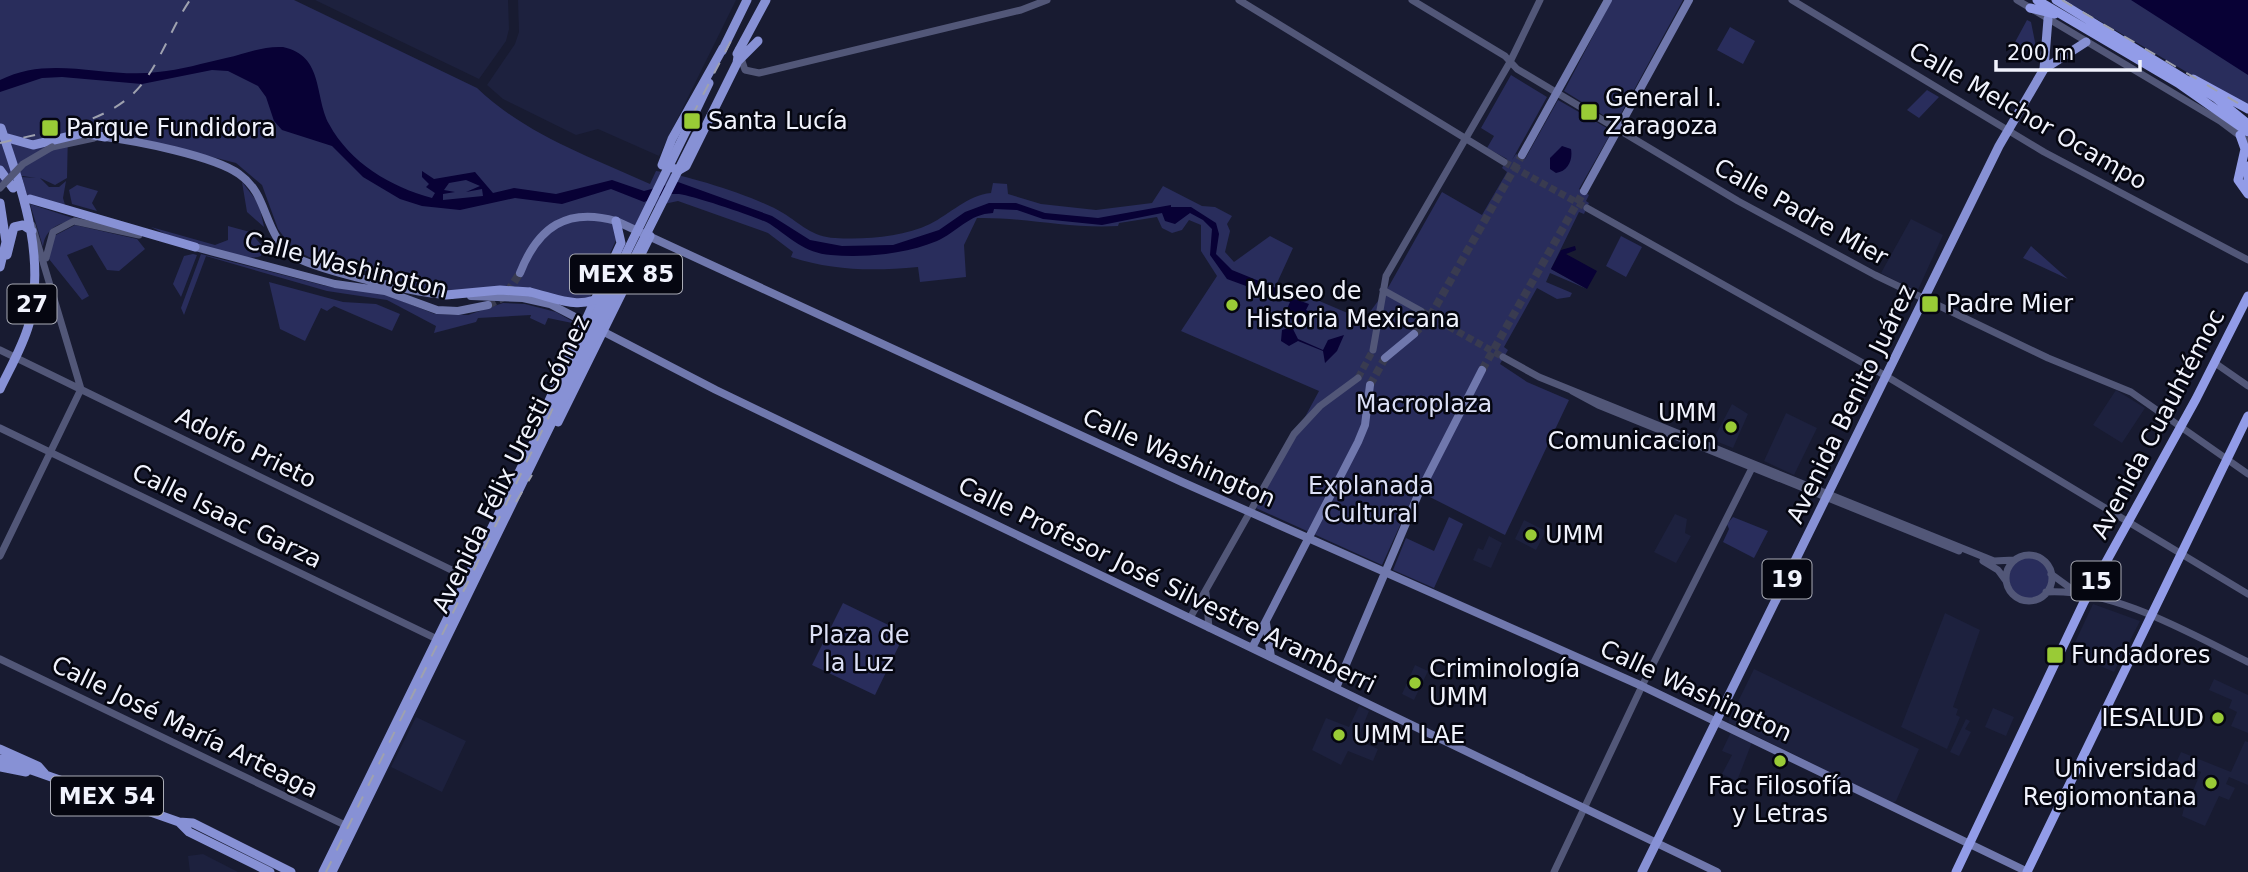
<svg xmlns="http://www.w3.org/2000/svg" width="2248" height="872" font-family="'DejaVu Sans',sans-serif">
  <rect width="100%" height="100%" fill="#181b31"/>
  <!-- built -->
  <path fill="#1d213e" d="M315,0H508L509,29L506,41L479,79Z
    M518,0H736L659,156L598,129L576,135L503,99L487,85L515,44L519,32Z
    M1911,219L1943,235L1917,292L1881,273Z
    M2116,390L2145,408L2122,443L2093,425Z
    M1732,404L1748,414L1733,448L1713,440Z
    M1786,413L1817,428L1794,475L1764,461Z
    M1675,514L1687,519L1685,533L1691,536L1676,563L1654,552Z
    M1524,520L1546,531L1536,550L1515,539Z
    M1489,536L1502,543L1491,568L1473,560L1478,548L1483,550Z
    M2093,604L2140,621L2114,672L2070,653Z
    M1945,613L1980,630L1953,707L1958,709L1956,715L1960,717L1947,749L1901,727Z
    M1415,665L1428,671L1414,700L1402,694Z
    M1754,669L1919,749L1896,801L1893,803L1728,722Z
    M2214,679L2248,695V733L2231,726L2237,712L2229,708L2232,700L2209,690Z
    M1359,706L1369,711L1357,740L1378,749L1373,761L1348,751L1341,765L1312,750L1326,718L1349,727Z
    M1993,708L2014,717L2006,736L1985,727Z
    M416,717L466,741L442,792L391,767Z
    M1966,719L1970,721L1965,729L1971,732L1959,756L1950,752Z
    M1731,732L1752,742L1737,781L1722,774L1732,755L1722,751Z
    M2245,741L2248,742V785L2229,777L2226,784L2235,788L2229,800L2219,796L2205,826L2182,816L2184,808L2160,799L2164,790L2189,800L2201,772L2177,761L2181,752L2231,772Z
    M203,854L238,872H190L188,856Z"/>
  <!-- green -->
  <path fill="#292d5c" d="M0,0H294L477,88C525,134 590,157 650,184L656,171C687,175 757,197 783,213C801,224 812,237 835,238C864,240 903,237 930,224C950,214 968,195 991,193L993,183L1007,184L1008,194L1041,204L1096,210L1152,203L1163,186L1202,206L1215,207L1232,216L1227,224L1230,231L1225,252L1234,262L1270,236L1293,248L1277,283L1364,320L1389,286L1442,192L1482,215L1507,172L1502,168L1507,159L1487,148L1494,136L1481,128L1511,75L1547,97L1512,160L1516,154L1525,159L1558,100L1612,131L1579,189L1589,195L1586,201L1589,203L1584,214L1579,212L1551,269L1587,289L1550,273L1546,282L1572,293L1570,297L1557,299L1537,288L1504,347L1508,350L1500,364L1527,382L1569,400L1505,535L1416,490L1382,565L1256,508L1319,391L1181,331L1217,276L1201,251V225L1189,220L1182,230L1172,233L1162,228L1157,217L1119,223L1118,226C1069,229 1026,217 977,218L964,245L966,277L920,282L918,267C873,271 834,271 791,257L793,252L768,233L678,201L645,208L635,228L624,223L589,299L583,302L514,286L432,292L384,275L315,260L293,249L278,229L262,185L236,163L110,131H68L67,178L55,185L40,178L49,187H59L66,181L63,198L65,205L43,202L27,195L22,177L36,178L23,176L0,183Z
    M1612,0H1683L1616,123L1564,91Z
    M2064,0H2248V108Z
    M2027,20L2031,22L2038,57L2014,44Z
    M1730,27L1755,41L1743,64L1717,50Z
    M1927,90L1939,97L1919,118L1907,110Z
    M242,182L259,204L264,227L247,212Z
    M77,185L98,191L92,203L97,211L72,204L69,190Z
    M30,204L82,221C64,220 45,226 43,247Z
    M75,225L137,239L145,249L119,271L107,270L92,245L67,255L89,296L82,300L49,259L54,236Z
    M228,226L250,232L264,248L261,256C241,264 171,238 151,227L215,245L228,240Z
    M1621,236L1642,247L1626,277L1606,266Z
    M2031,246L2068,279L2023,258Z
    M193,254L197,255L181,297L173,284L184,256Z
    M201,254L326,286L384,294L435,314L468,315L503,303L525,304L556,312L577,324L548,318L545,325L530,318L531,315L478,318L476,322L434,333L436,326L387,300L327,291L206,256L184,315L181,308Z
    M269,282L343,302L376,304L400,314L392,331L334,306L327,311L321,308L305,341L280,329Z
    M1449,517L1463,524L1434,588L1393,570L1406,538L1434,551Z
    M1733,517L1768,531L1754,558L1723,542L1729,529L1727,524Z
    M2009 578a21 21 0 1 1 42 0a21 21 0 1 1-42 0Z
    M843,603L905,633L875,695L812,665Z"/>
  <!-- water -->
  <path fill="#080135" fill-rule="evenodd" d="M2131,0H2248V75Z
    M283,47C324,56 314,95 329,124C350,163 391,187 432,198L435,193L426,187L429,184L422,177V171L434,179L475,172L493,193L514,188L556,194L612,180L644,191L678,182L772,216L810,240L842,246L893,245L939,230L965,212L989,203H1016L1045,213L1098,218L1171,205V207H1191L1216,223L1219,234L1216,254L1232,270L1296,296L1295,299L1309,304L1306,310L1311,312L1305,325L1284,316L1290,302L1227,279L1210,255L1212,229L1203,220L1190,213L1175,224L1165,221L1162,213L1102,225L1043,219L1017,210L994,209L993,213C969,214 957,232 937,241C906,254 865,258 831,255C804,253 791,238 770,224C760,218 694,196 679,194H665L644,202L611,189L562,204L515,198L460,210L422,206L400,199L363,177L332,146L282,130L274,121L266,97L258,86L228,71L212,70L142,84L62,77L42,78L0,92V80C51,54 104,79 158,72C180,70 204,63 226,58C246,54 261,46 283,47ZM466,180L480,186L466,192L482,189L483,196L443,200V194L455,192L444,190L449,183Z
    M1562,146L1571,149C1573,160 1568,171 1556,173L1550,169V158Z
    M1575,246L1576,250L1566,254L1597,271L1587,289L1551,269L1561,250Z
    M1292,327L1298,339L1323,350L1328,340L1344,335L1337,351L1325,363L1323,351L1298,341L1289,346L1281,341L1282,330Z"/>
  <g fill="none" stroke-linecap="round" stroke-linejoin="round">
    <!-- tertiary-tunnel -->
    <path stroke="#393b50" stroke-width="7" stroke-dasharray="7 3.5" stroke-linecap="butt" d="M1504,162L1587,208
      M1421,311L1503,357
      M1358,378L1373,350"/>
    <!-- secondary-tunnel -->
    <path stroke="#393b50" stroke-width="8" stroke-dasharray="8 4" stroke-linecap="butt" d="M488,305L504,297L520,273
      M1414,334L1428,320L1522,155
      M1482,370L1584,191
      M1370,385L1385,358"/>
    <!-- tertiary -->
    <path stroke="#525778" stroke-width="7" d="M1239,0L1504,162
      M1412,0L1505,56L1517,69L1738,201L1875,275L2048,358L2131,392L2248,474
      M1792,0L2044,152L2248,260
      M2017,0L2220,121L2248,142
      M740,55L745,70L759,73L1021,10L1047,0
      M52,147L94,138
      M1587,208L1886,376L2248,594
      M46,258L53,232L74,221L139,235
      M1383,290L1421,311
      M0,350L472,580
      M1373,350L1386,276L1510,62L1540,0
      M1503,357L1539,377L1994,561L2014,560
      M2215,363L2248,386
      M1572,391L1598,405L1959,551
      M0,428L437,639
      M2006 578a23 23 0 1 1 46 0a23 23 0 1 1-46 0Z
      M0,556L81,389L32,225
      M1983,561L1998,570L2006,581
      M2051,574L2073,590
      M2046,592C2113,588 2189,633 2248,662
      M1206,593L1209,628
      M1190,618L1294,434L1320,406L1358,378
      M0,659L349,827
      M1554,872L1642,686L1754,464"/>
    <!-- secondary -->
    <path stroke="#7078ad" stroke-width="8" d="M105,137C137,141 214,156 239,174C263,191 263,215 277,238C281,245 288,253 295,257C321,271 422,295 451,295
      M1522,155L1608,0
      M1584,191L1689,0
      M195,247L335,284L385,291L437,310L458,311L488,305
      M520,273C538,227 567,207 616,221L1182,482L1642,686L2028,872
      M471,296L523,298L550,304L716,390L1717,872
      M1385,358L1414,334
      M1266,623L1271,657
      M1252,648L1358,442L1365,425L1370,385
      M1336,688L1418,495L1482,370"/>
    <!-- primary -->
    <path stroke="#8791d5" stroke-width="9" d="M723,48L672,139L662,165L679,170L686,166L737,63L739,50
      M722,51L747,0
      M737,54L766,0
      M738,61L758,41
      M2044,69L2048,19
      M687,129L709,83
      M4,137L33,145L83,133L105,137
      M0,170L13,188
      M30,199L195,247
      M0,203L6,242L0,267
      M7,255L14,227L23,225L32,231
      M446,295L500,290L530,292
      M0,389C10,368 23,346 29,324C46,255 23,194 1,128
      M547,405L621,243L616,221
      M558,422L650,236
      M0,749L38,766L45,774
      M0,759L179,822L193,823L291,872
      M0,767L26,772
      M179,822L189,832L270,872
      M323,872L554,401
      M332,872L557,412
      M1642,872L1999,146L2044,69L2086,42"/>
    <!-- trunk -->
    <path stroke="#929ce8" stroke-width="9" d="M2037,0L2178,83L2248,132
      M2056,0L2216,98L2248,124
      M2030,8L2055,14
      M2193,79L2248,109
      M2240,135L2245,149L2238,180L2248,194
      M2248,166V183
      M1956,872L2084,602L2196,399L2248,296
      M2027,872L2248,416"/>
    <!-- rail -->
    <path stroke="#9ea1af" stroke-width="2" stroke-dasharray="12 12" stroke-linecap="butt" d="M2062,0L2248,109
      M0,143C48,131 114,124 145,80C163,55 173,25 190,0
      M516,502L532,475
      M326,872L580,353L677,145L734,35"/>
    <!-- tertiary-bridge -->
    <path stroke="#525778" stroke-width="7" d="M0,188L23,164L52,147"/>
    <!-- primary-bridge -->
    <path stroke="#8791d5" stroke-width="9" d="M530,292C559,299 580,311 607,294
      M554,401L687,129
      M557,412L696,135"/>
  </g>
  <!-- markers -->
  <g fill="#99cb36" stroke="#050610" stroke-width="2.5">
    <rect x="1580" y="103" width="18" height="18" rx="3.5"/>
    <rect x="683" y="112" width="18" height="18" rx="3.5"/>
    <rect x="41" y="119" width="18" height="18" rx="3.5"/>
    <rect x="1921" y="295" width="18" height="18" rx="3.5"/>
    <circle cx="1232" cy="305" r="7"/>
    <circle cx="1731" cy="427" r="7"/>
    <circle cx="1531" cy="535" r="7"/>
    <rect x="2046" y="646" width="18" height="18" rx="3.5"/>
    <circle cx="1415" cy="683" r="7"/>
    <circle cx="2218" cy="718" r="7"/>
    <circle cx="1339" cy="735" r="7"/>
    <circle cx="1780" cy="761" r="7"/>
    <circle cx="2211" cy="783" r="7"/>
  </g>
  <g text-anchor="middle" stroke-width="5" stroke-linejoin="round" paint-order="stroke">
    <!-- shield labels -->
    <g fill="#050610" stroke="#aaacb6" stroke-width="2">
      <rect x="570" y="254.5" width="112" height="39" rx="5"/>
      <rect x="7.5" y="284.5" width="49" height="39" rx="5"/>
      <rect x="1762.5" y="559.5" width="49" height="39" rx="5"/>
      <rect x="2071.5" y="561.5" width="49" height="39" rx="5"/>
      <rect x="51" y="776.5" width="112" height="39" rx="5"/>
    </g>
    <g font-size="23" font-weight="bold" fill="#f1f3fd">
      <text x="626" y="282">MEX 85</text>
      <text x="32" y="312">27</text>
      <text x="1787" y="587">19</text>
      <text x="2096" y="589">15</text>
      <text x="107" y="804">MEX 54</text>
    </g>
    <!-- poi labels -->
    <g font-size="24" fill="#f1f3fd" stroke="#050610" text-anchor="start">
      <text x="1605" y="106">General I.<tspan x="1605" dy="28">Zaragoza</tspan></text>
      <text x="708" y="129">Santa Lucía</text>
      <text x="66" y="136">Parque Fundidora</text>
      <text x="1246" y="299">Museo de<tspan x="1246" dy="28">Historia Mexicana</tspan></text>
      <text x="1946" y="312">Padre Mier</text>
      <text x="1717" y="421" text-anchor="end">UMM<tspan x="1717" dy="28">Comunicacion</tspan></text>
      <text x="1545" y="543">UMM</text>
      <text x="2071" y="663">Fundadores</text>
      <text x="1429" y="677">Criminología<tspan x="1429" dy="28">UMM</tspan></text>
      <text x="2204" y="726" text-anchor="end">IESALUD</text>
      <text x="1353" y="743">UMM LAE</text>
      <text x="2197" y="777" text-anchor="end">Universidad<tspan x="2197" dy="28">Regiomontana</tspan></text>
      <text x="1780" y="794" text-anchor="middle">Fac Filosofía<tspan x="1780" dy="28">y Letras</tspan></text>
    </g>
    <!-- street labels -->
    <g font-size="24" fill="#f1f3fd" stroke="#050610">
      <text transform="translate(2028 116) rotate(30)" y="8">Calle Melchor Ocampo</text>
      <text transform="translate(1801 212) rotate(29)" y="8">Calle Padre Mier</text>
      <text transform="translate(346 265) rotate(14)" y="8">Calle Washington</text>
      <text transform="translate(1851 404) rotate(-64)" y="8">Avenida Benito Juárez</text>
      <text transform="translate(2158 424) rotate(-62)" y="8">Avenida Cuauhtémoc</text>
      <text transform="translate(246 448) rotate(26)" y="8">Adolfo Prieto</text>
      <text transform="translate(1179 458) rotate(24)" y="8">Calle Washington</text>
      <text transform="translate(511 464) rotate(-64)" y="8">Avenida Félix Uresti Gómez</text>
      <text transform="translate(227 516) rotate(26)" y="8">Calle Isaac Garza</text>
      <text transform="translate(1167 585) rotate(26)" y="8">Calle Profesor José Silvestre Aramberri</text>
      <text transform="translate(1696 691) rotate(25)" y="8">Calle Washington</text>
      <text transform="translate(185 727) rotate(26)" y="8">Calle José María Arteaga</text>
    </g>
    <!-- park labels -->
    <g font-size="24" fill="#dce0f6" stroke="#050610">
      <text x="1424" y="412">Macroplaza</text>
      <text x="1371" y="494">Explanada<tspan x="1371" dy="28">Cultural</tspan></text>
      <text x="859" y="643">Plaza de<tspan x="859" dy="28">la Luz</tspan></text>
    </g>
  </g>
  <!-- scale -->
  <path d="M1996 60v10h144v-10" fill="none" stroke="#f1f3fd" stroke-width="3.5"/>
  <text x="2007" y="60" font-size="21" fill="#f1f3fd" stroke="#050610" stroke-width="5" paint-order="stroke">200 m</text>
</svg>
